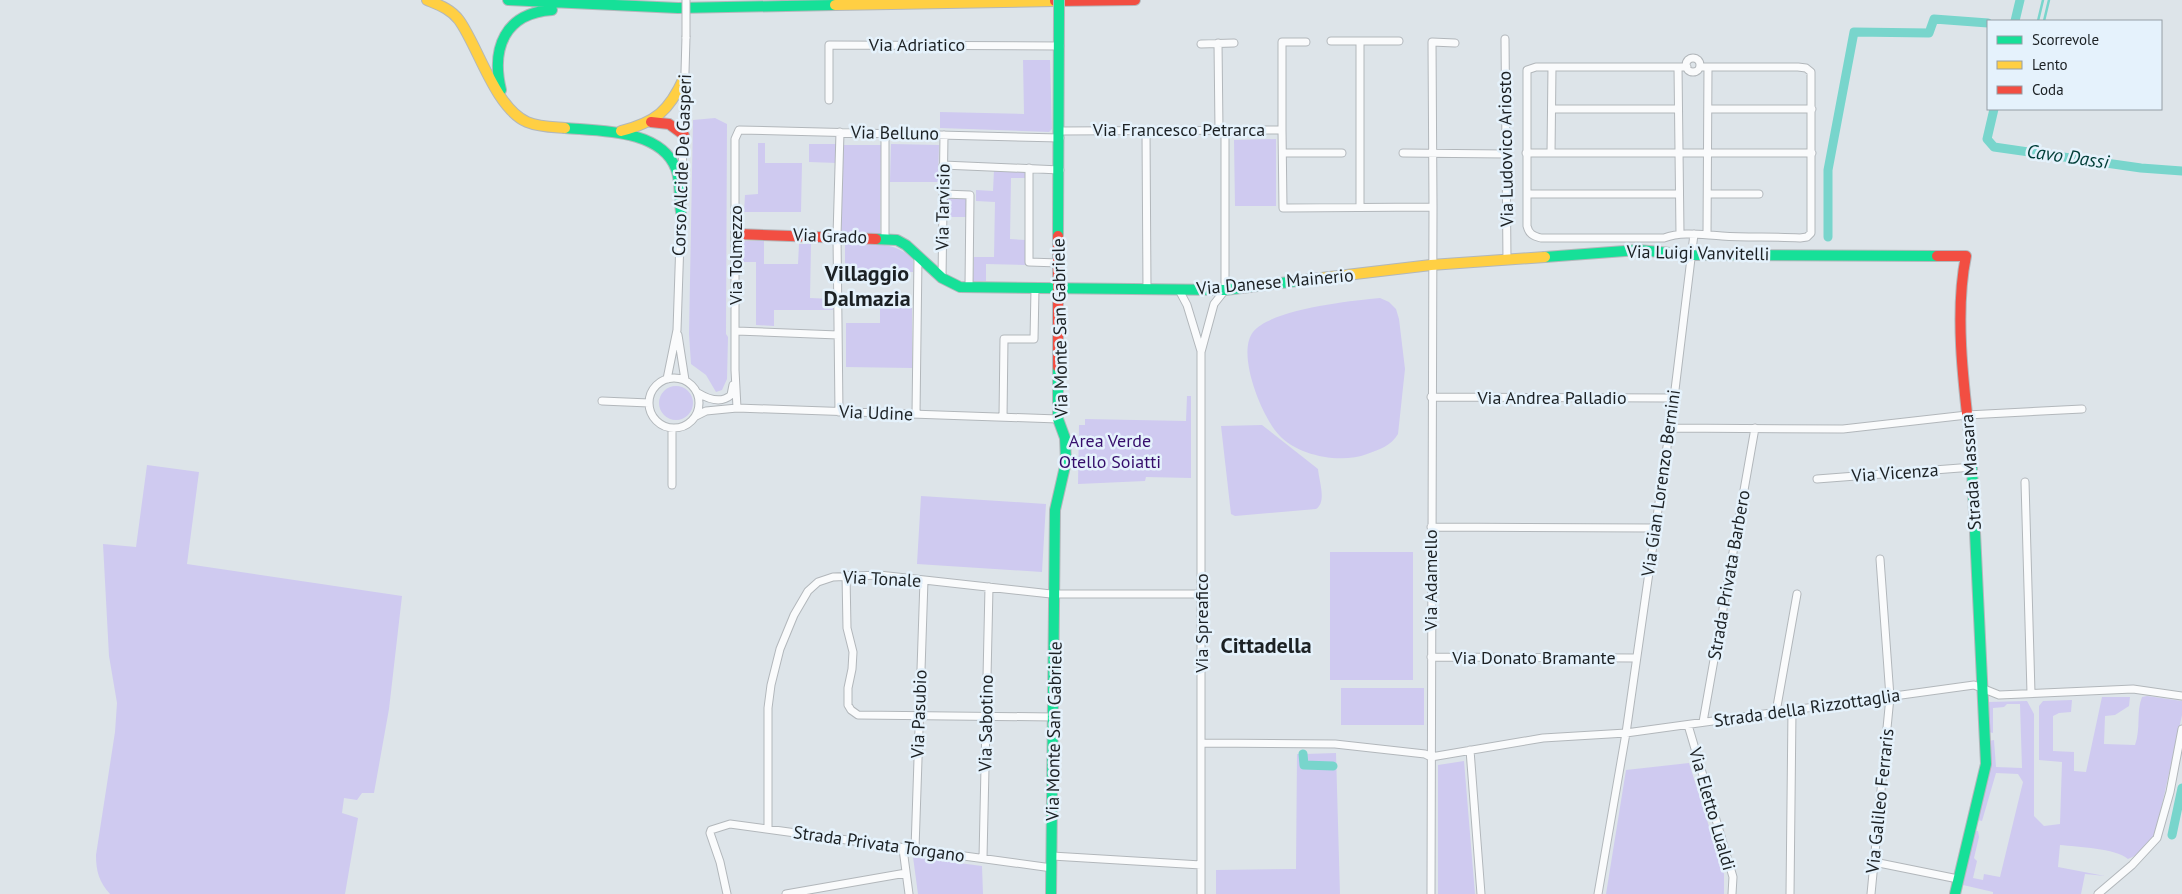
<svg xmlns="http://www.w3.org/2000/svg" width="2182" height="894" font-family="'PT Sans',sans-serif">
  <rect width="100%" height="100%" fill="#dde4e9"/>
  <!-- green -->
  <path fill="#cfcaf0" d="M1023,60H1050L1052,129L1049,132L940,128V112L1024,114Z
    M715,118L727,124L726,334L728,337L727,379L722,390L716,392L706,375L691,364L689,334L693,120Z
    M1276,139V206H1235L1234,140Z
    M758,143H765V163H802L801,212H744L745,195L758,194Z
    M809,144H837V163L809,162Z
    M891,144L939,145L938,182H890Z
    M843,145H881L880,234H841Z
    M994,170H1027V178H1011L1010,239L1026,240V265L986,264V281H973L974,257H994L995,202L976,201V190L993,191Z
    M946,198H967V217H945Z
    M742,241H764V264H798L799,244H811L810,298L833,299V310H774V326L756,325V262H742Z
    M845,244C868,244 897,240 913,260V272L845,270Z
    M1380,298L1389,302L1396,309L1399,319L1405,369L1398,434C1391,446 1380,449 1367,454C1341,464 1298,456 1279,435C1262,417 1236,354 1253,332C1271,309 1350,301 1380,298Z
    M880,308H912V368L846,367V323H880Z
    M659 403a17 17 0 1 1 34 0a17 17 0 1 1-34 0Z
    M1187,396H1191V478L1146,477L1145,481L1078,484L1079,425H1085V419L1186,421Z
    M1262,425L1318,469C1319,481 1327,502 1316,509L1235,516L1231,514L1221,426Z
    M147,465L199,472L187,564L402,596L389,709L374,793H362L357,800L344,798L342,813L358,818L345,894H110C99,882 96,871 96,855L115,732L117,703L109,656L103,544L136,547Z
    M921,496L1046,504L1042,572L917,564Z
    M1330,552H1413V680H1330Z
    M1341,688H1424V725H1341Z
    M2147,696L2182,701V715L2155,836L2139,854L2128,859C2115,848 2078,847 2060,845L2058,867L2105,876L2085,874L2081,894H1993V892L1963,885L1975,831H1978L1979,837L1974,858L1977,861L1973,878L1983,880L1984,874L2000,877L2023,782L2018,774L1996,773L1982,821L1978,820L1991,767L1989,741L1994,740L1996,767L2022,768L2020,704H2007L2004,707L1993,708V733L1989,732L1988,702L2027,701L2034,714V816L2044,826L2060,824L2062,762L2039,760V706L2043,701L2072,700L2071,712L2059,713L2053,716V751L2074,752V771L2086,772L2102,697H2130L2129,706L2115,715L2105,716L2104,744L2135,745C2141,729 2136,712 2142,697Z
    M1336,753L1340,894H1216V870L1296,869L1297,754H1300V764L1302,768L1324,770V763L1307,764L1305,754Z
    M1464,761L1475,894H1438V765Z
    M1689,763L1724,874V894H1606L1626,770Z
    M913,857L982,866L983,894H918Z"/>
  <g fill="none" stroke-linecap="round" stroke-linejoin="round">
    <!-- stream -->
    <path stroke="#78d5cc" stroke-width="2.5" d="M2038,21L2043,0
      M2044,21L2049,0"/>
    <!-- canal -->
    <path stroke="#78d5cc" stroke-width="9" d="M2015,21L2020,0
      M1994,109L1987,139L1994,147L2141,168L2182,171
      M1828,237V170L1854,32L1929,33L1934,19L1988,23
      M1303,754L1304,765L1333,766
      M2172,835L2182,788"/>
    <!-- street casing -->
    <g stroke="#b2b7bb" stroke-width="9">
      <path id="street" d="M1505,39L1507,260
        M1331,41H1399
        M1360,41V207
        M1218,43L1219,130
        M1201,44L1234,43
        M1686 65a7 7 0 1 1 14 0a7 7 0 1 1-14 0Z
        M1678,67L1680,234
        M1687,67H1536L1527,70V226C1529,234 1533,236 1541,238H1664C1683,231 1702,235 1722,236C1748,238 1774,236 1800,238L1807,237L1811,233V72L1806,68L1798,67H1700
        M829,100V45L1060,46
        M1552,109H1678
        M1708,109H1812
        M1282,130V42H1306
        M1060,131L1282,130L1283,208L1433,207L1431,894
        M1146,131L1147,290
        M1283,153H1342
        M1403,153L1506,154
        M1526,153H1812
        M1551,153L1552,67
        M943,165L1060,170
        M1029,168V262L1059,263
        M682,177L686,37
        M943,194L970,195L969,287
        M1527,194H1679
        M1708,194H1759
        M1433,207L1432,42L1455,43
        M1707,234L1708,67
        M885,238V133
        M942,279L944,135
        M1179,290L1187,305L1201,351
        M736,331L838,335
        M678,335L685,380
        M649 403a25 25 0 1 1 50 0a25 25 0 1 1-50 0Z
        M667,379L677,330L681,210
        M698,393C708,399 721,404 731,395L733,385
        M1431,397L1674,398
        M602,401L649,403
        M737,408L735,370V139L739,130L1060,138
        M839,412L837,236L840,132
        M916,414L918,256
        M696,416L706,411L737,408L1058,419
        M1003,417L1004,339H1034L1035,289
        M1669,428L1843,429L1967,415L2082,409
        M1817,479L1973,467
        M2025,482L2031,693
        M672,485V429
        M1431,527L1654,528
        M846,575L847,628L853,652L852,669L848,688V705L851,710L858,715L1054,717
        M1431,657L1636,658
        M1776,712L1797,594
        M1703,722L1755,428
        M1688,725L1733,877L1732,894
        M1202,743L1335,744L1425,754L1431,757
        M1470,750L1481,894
        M1431,757L1543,738L1626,733L1974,685L1999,695L2133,689L2182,696
        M768,828V708L771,685L780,649L794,615L808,591L818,582L833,577L879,575L1051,594H1202
        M903,849L909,894
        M915,849L924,580
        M1052,856L1201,865
        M983,858L989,587
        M1874,862L1958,879
        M727,894L720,862L710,833L711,830L730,824L1052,868
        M786,894L906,873
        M1201,894V352L1214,304L1225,290V130
        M1598,894L1626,733L1674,398L1694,234
        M1790,894L1792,710
        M1871,894L1890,697L1880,559
        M2098,894L2132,865L2157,838L2170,792L2182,729"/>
    </g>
    <!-- fast casing -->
    <g stroke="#b2b7bb" stroke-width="12">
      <path id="fast" d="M508,0L678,8L835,5
        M501,90C491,48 505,13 552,10
        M565,128C599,131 661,129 676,169C681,181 679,199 681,212
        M1058,236L1059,12
        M876,239L897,240L906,245L942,278L960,287L1225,290L1321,278
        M1545,257L1638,250L1692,255L1937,256
        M1051,894L1055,510L1066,462L1065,438L1058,419V367
        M1955,894L1986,764L1971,448"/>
    </g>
    <!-- slow casing -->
    <g stroke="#b2b7bb" stroke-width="12">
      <path id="slow" d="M427,0C439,5 451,9 459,20C478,46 495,108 527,122C539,127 552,127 565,128
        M835,5L1055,1
        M621,131C656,122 669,111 684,78
        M1321,278L1431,265L1545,257"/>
    </g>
    <!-- jam casing -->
    <g stroke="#b2b7bb" stroke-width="12">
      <path id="jam" d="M1055,1L1135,0
        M651,122L669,124L684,135
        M736,234L876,239
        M1937,256H1966C1954,314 1964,389 1971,448
        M1058,367V236"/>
    </g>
    <!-- street -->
    <use href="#street" stroke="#fafbfc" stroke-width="7"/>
    <!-- fast -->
    <use href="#fast" stroke="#16e098" stroke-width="10"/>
    <!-- slow -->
    <use href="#slow" stroke="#ffcf43" stroke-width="10"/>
    <!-- jam -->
    <use href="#jam" stroke="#f24e42" stroke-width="10"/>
    <!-- street-bridge casing -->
    <g stroke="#b2b7bb" stroke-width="9" stroke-linecap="butt">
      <path id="street-bridge" d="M686,37V0"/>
    </g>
    <!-- fast-bridge casing -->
    <g stroke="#b2b7bb" stroke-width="12" stroke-linecap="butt">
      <path id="fast-bridge" d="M1059,0V12"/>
    </g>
    <!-- street-bridge -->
    <use href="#street-bridge" stroke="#fafbfc" stroke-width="7"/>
    <!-- fast-bridge -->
    <use href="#fast-bridge" stroke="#16e098" stroke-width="10"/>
  </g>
  <g text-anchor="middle" stroke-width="5" stroke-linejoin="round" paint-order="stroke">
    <!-- street labels -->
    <g font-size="18" fill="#1c2124" stroke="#e5f2fc">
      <text x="917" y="51">Via Adriatico</text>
      <text x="1179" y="136">Via Francesco Petrarca</text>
      <text transform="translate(895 133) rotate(1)" y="6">Via Belluno</text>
      <text transform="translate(1506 149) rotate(-91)" y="6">Via Ludovico Ariosto</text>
      <text transform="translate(682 165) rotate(-88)" y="6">Corso Alcide De Gasperi</text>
      <text transform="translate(943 207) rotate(-89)" y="6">Via Tarvisio</text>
      <text transform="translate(830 236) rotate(2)" y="6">Via Grado</text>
      <text transform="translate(1698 253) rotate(1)" y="6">Via Luigi Vanvitelli</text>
      <text transform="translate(736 255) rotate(-90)" y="6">Via Tolmezzo</text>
      <text transform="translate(1275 282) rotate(-5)" y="6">Via Danese Mainerio</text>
      <text transform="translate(1060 328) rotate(-91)" y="6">Via Monte San Gabriele</text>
      <text x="1552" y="404">Via Andrea Palladio</text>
      <text transform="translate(876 413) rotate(2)" y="6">Via Udine</text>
      <text transform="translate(1971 472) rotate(-94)" y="6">Strada Massara</text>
      <text transform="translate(1895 473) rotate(-4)" y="6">Via Vicenza</text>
      <text transform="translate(1661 483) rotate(-82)" y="6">Via Gian Lorenzo Bernini</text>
      <text transform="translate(1729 575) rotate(-80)" y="6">Strada Privata Barbero</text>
      <text transform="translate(882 579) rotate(3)" y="6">Via Tonale</text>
      <text transform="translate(1431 580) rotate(-90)" y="6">Via Adamello</text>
      <text transform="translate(1202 623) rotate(-90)" y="6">Via Spreafico</text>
      <text x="1534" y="664">Via Donato Bramante</text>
      <text transform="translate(1807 708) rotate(-8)" y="6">Strada della Rizzottaglia</text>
      <text transform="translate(919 714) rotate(-88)" y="6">Via Pasubio</text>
      <text transform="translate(986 723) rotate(-89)" y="6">Via Sabotino</text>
      <text transform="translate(1054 731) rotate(-89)" y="6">Via Monte San Gabriele</text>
      <text transform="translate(1880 801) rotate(-84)" y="6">Via Galileo Ferraris</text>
      <text transform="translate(1712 809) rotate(74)" y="6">Via Eletto Lualdi</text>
      <text transform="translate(879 844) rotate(8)" y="6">Strada Privata Torgano</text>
    </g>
    <!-- park labels -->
    <g font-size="18" fill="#350d6b" stroke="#e5f2fc">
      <text x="1110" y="447">Area Verde<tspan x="1110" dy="21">Otello Soiatti</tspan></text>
    </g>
    <!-- water labels -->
    <g font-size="19" font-style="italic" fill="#003e38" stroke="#e5f2fc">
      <text transform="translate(2068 156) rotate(8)" y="7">Cavo Dassi</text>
    </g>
    <!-- district labels -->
    <g font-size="22" font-weight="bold" fill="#1c2124" stroke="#e5f2fc">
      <text x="867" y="281">Villaggio<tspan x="867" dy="25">Dalmazia</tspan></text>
      <text x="1266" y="653">Cittadella</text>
    </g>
  </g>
  <!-- legend -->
  <rect x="1987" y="20" width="175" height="90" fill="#e5f2fc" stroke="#959ea6"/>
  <rect x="1997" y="36" width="25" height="8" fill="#16e098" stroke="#959ea6"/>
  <text x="2032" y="45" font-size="15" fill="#1c2124">Scorrevole</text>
  <rect x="1997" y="61" width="25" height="8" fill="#ffcf43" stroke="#959ea6"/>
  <text x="2032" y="70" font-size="15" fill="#1c2124">Lento</text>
  <rect x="1997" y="86" width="25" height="8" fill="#f24e42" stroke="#959ea6"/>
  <text x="2032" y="95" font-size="15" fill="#1c2124">Coda</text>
</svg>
